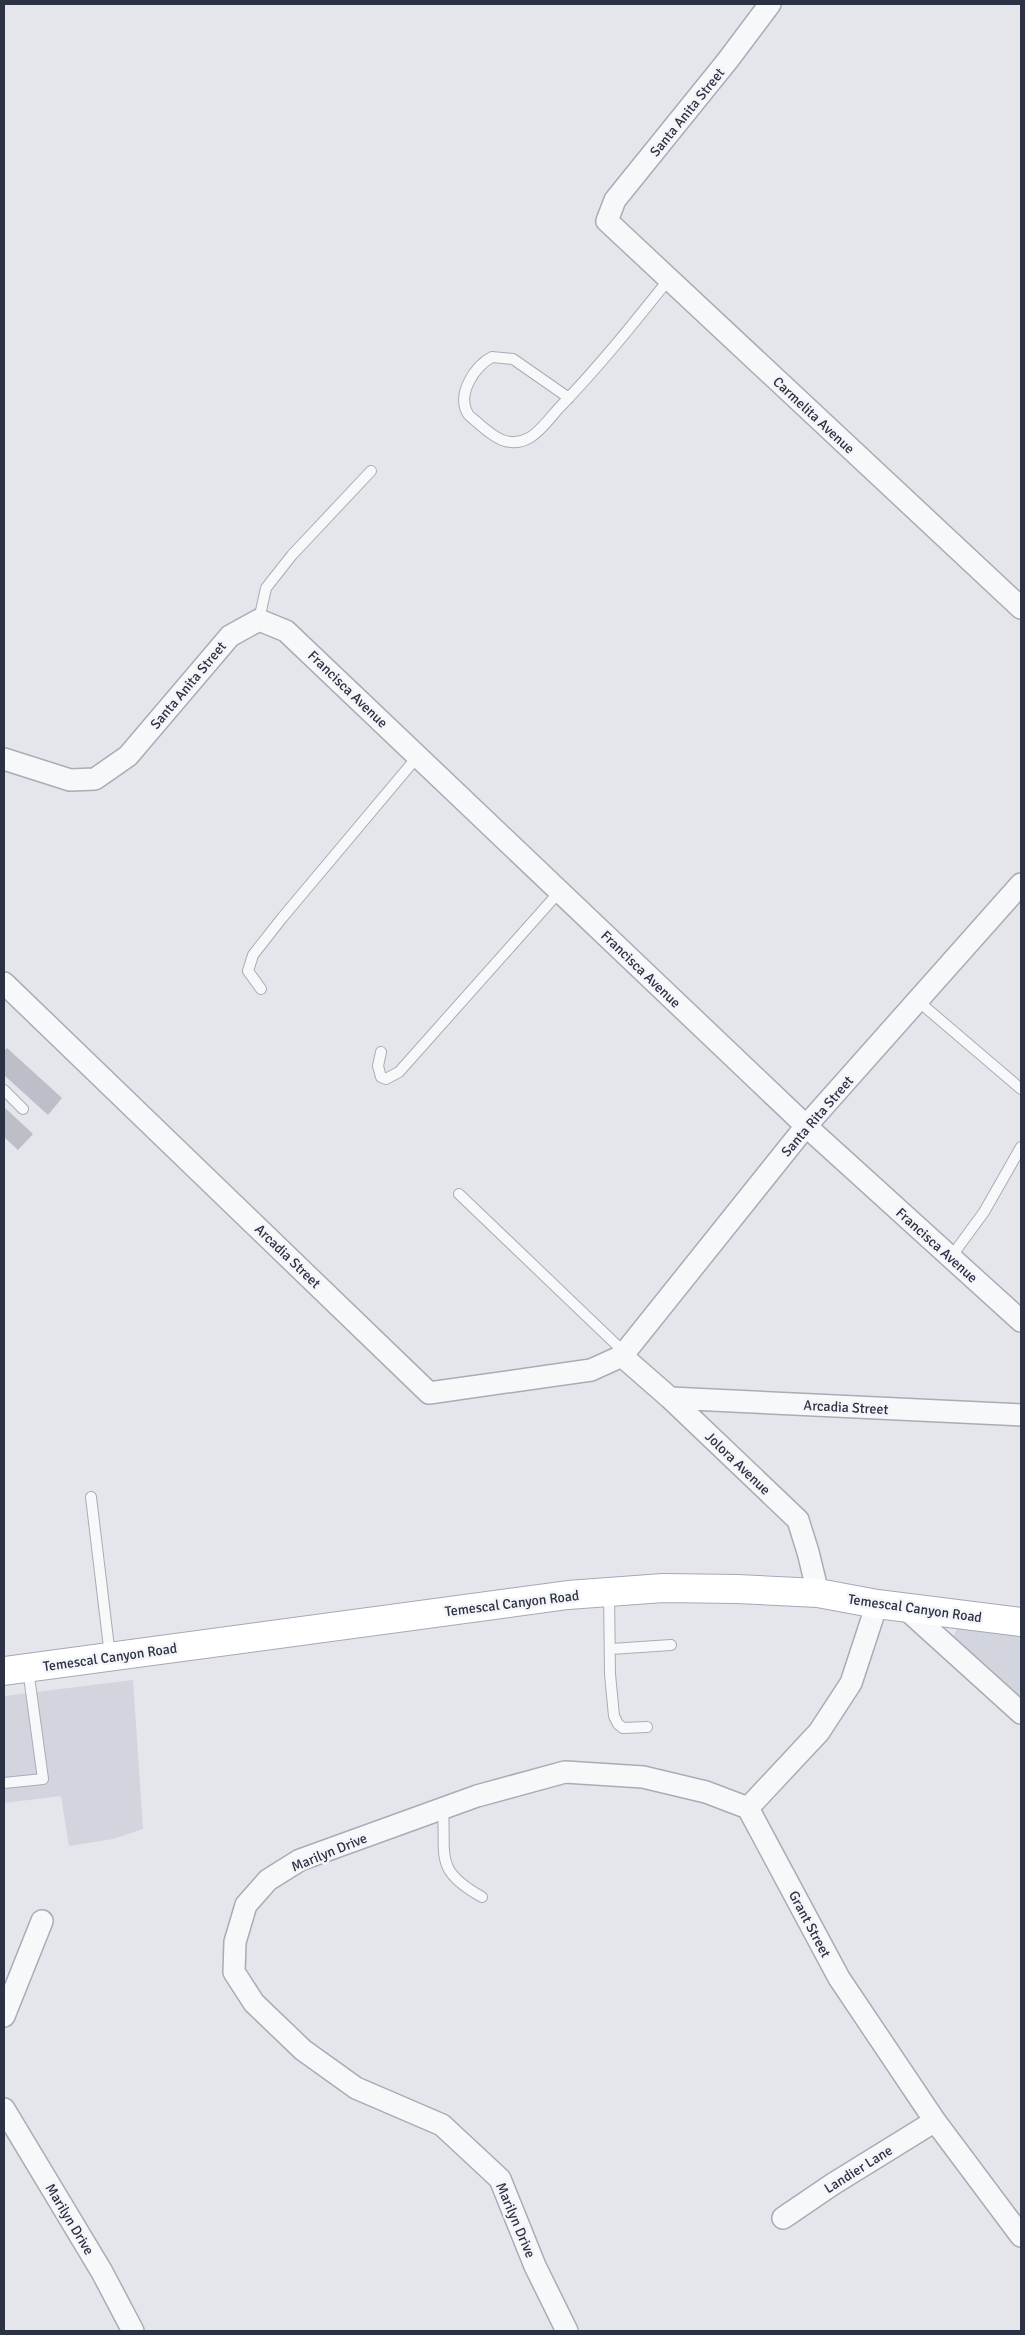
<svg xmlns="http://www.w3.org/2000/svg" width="1025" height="2335" font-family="Signika,sans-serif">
  <rect width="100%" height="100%" fill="#e4e6eb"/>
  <!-- built -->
  <path fill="#d2d5dd" d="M958,1627L1021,1637V1701L955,1643L954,1635Z
    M133,1680L143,1829L113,1839L69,1846L61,1796L4,1803V1696Z"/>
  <!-- building -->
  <path fill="#bcbfc8" d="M7,1048L62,1098L48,1115L4,1075V1051Z
    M4,1107L33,1134L18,1150L4,1137Z"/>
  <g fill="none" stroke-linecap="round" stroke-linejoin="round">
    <!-- lane casing -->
    <g stroke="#a9acb5" stroke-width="12">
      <path id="lane" d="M569,398L513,359L492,357C475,366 456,394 468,414C470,417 476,421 479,424C494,437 509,449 529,438C540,432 550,418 558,409C598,368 633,324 669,279
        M259,620L266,588L292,555L371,471
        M261,989L248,971L253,955L282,918L418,756
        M918,1001L1021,1089
        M381,1052L378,1066L381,1077L386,1079L399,1072L560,891
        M4,1090L23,1109
        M459,1194L624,1352
        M951,1257L984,1212L1021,1147
        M91,1497L110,1656
        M609,1593L610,1674L614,1716L618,1724L623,1728L647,1727
        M611,1649L671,1645
        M4,1783L43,1779L28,1669
        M443,1809C446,1858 434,1870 482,1897"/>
    </g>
    <!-- street casing -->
    <g stroke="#a9acb5" stroke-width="24">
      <path id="street" d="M770,4L728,60L615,200L607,221L1021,608
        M4,759L70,780L95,779L128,756L230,636L259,620L286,631L806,1126L1021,1321
        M4,983L429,1393L591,1370L622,1356
        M622,1356L806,1126L1021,884
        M622,1356L670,1398L798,1520L808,1552L818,1593
        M670,1398L1021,1415
        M905,1608L1021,1713
        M748,1808L839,1978L935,2121L1021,2236
        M748,1808L819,1732L851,1683L877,1604
        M4,2016L42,1921
        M4,2109L102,2272L133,2331
        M783,2218L833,2184L935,2121
        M567,2331L535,2266L500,2179L442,2125L356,2088L303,2050L254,2003L234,1972L235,1942L246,1905L268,1880L300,1860L477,1796L565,1772L643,1777L706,1792L748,1808"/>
    </g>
    <!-- primary casing -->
    <g stroke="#a4a9b7" stroke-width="30">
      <path id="primary" d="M4,1671L568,1595L663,1588L737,1589L818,1593L877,1604L1021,1622"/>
    </g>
    <!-- lane -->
    <use href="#lane" stroke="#f7f8fa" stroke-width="10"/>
    <!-- street -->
    <use href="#street" stroke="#f7f8fa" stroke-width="21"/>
    <!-- primary -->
    <use href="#primary" stroke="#fff" stroke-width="28"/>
  </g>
  <g text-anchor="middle" stroke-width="5" stroke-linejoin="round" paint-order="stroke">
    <!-- street labels -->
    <g font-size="14" fill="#2c3243" stroke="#f4f5f9">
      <text transform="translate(687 112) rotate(-51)" y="5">Santa Anita Street</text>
      <text transform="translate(814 415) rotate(43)" y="5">Carmelita Avenue</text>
      <text transform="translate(188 685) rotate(-50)" y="5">Santa Anita Street</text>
      <text transform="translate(348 689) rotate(44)" y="5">Francisca Avenue</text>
      <text transform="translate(641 969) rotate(44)" y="5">Francisca Avenue</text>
      <text transform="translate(817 1116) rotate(-49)" y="5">Santa Rita Street</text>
      <text transform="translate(937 1245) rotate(42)" y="5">Francisca Avenue</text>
      <text transform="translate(288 1256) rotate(44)" y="5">Arcadia Street</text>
      <text transform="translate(846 1407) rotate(3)" y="5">Arcadia Street</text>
      <text transform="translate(738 1463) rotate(44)" y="5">Jolora Avenue</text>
      <text transform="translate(512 1603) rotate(-7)" y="5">Temescal Canyon Road</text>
      <text transform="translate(915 1608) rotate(8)" y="5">Temescal Canyon Road</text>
      <text transform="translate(110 1657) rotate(-8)" y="5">Temescal Canyon Road</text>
      <text transform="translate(329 1852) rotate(-22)" y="5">Marilyn Drive</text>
      <text transform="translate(810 1924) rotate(62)" y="5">Grant Street</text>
      <text transform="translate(858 2169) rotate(-32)" y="5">Landier Lane</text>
      <text transform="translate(70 2219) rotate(59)" y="5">Marilyn Drive</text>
      <text transform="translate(516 2220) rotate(67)" y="5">Marilyn Drive</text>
    </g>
  </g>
  <!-- border -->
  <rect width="1025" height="2335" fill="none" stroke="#2c3243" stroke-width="10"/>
</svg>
